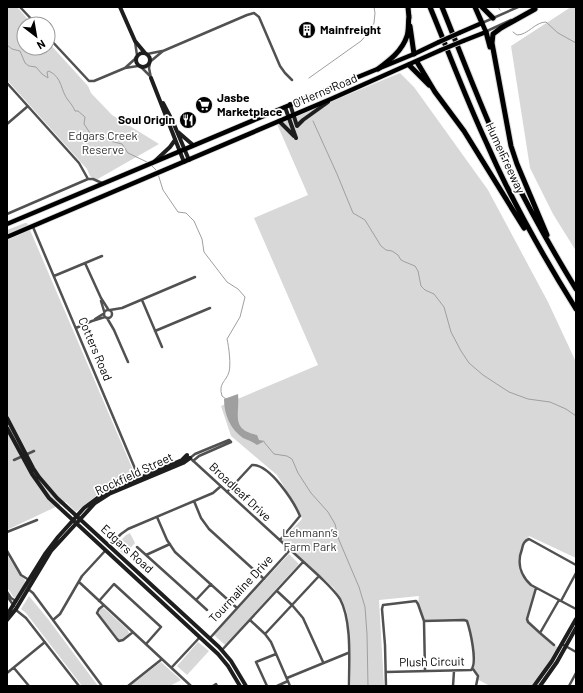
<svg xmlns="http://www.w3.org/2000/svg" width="583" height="693" font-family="Barlow,sans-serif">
  <rect width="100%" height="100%" fill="#fff"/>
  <!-- green -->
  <path fill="#d8d8d8" d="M7,7H17L32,24H24V48H48V42L88,86L91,93L112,115L159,144L96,180L90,176L87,169L7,80Z
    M571,7H576V251L553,214L530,168L511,46Z
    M400,73L414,87L488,190L548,302L576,362V558L529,536C526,542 520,550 519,557C517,569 527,581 536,588L527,621L554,645L560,648L534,686H490L477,679L478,676L473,669V652L467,621H424L418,604L419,596L379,600L384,686H351L349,629L347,613L344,605L334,588L282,541L283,539L302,519L300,513L277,475L231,436L221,406L318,365L254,218L308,195L277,124Z
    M25,223H27L136,477L102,491L76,512L66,502L7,530V230Z
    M130,533L135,543L124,555L115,546L126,535Z
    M289,554L299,564L225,645L214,635Z
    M7,555L20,575L25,580C25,587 19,595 14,598L7,587Z
    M29,596L48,619L98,686H82L26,613L21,609Z
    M103,608L105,609L128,630L129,633L121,640L118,638L99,614L100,610Z
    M198,642L209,651L187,675L177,666Z
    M161,662L181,680L170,686H130Z"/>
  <!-- water -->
  <path fill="#9f9f9f" d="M238,394C240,415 230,429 257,435L259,440L265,441L257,445C253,442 248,440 243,438C230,429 224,414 224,399Z"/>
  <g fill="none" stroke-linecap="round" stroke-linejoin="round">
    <!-- stream -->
    <path stroke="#9f9f9f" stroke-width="1" d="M498,7L500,10
      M513,32L517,35C528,35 535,22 546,22L558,33L576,43
      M7,45L12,49L20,51L25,63L29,66L36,67L42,74L48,78L47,72L49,71C63,78 60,90 68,100C71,104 73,106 75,111H78L85,117L84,124L90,133L101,134L110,141L122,144L128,153L147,162
      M309,78L361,41L368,33L374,23L375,13L374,7
      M313,121L337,174L353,213L365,220L381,246L386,250L392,251L398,255L401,260L405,262L415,266L418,271L421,286L425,290L434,294L444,307L451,332L461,351L469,363L483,375L509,392L528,399L550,402L566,409L576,416
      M152,166L157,171
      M158,174L163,190L178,212L186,213L194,221L202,239L204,252L227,282L238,289L245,297L240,317L227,339C229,347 231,365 229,372C226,382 218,383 222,396L226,399
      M264,442L274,454L287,456L292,459L298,473L311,493L328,512L335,524L339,540L359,587L365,607L367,634L368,686"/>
    <!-- primary casing -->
    <g stroke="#dbdbdb" stroke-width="6">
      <path id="primary" d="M459,33L482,23L486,32L463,41
        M7,224L285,107L414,54L439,42
        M7,237L331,99L441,50"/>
    </g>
    <!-- highway casing -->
    <g stroke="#dbdbdb" stroke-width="7">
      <path id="highway" d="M408,7L409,18
        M430,7C449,53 466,99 487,144C512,202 543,256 576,309
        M442,7C463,59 483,113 507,164C528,207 551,248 576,289
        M475,7L482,23
        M482,7L493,18
        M535,9L501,28L493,34L492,43L511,146L517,164L547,235
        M410,26L414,54
        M486,32L490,47
        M417,62L435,92L464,131L524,228
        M409,65L429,85
        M378,69C390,60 402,51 407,36C409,30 408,22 409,16"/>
    </g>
    <!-- street -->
    <path stroke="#515151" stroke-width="2.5" d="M20,7L36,24
      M482,23L518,7
      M487,31L511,20
      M48,37L89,81H94L125,68L138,66
      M135,42L137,55
      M147,54L162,51
      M151,61L163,51L247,15L254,13L259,17L280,66L285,73L292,80
      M150,63L149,68L151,78
      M141,67L151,77
      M125,68L136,58
      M7,83L79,163L88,179H93L102,183
      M7,124L28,106
      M7,214L88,179
      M33,227L139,478
      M85,263L101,298L108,309
      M54,276L102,256
      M142,300L162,347
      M101,301L104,311
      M104 314a4 4 0 1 1 8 0a4 4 0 1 1-8 0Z
      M110,310L122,308L195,277
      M107,318L114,330L128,362
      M95,319L103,314
      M76,328L92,321L105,317
      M155,331L210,308
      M189,457L319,576C326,583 334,590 340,599C352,621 349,661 349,686
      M190,458L195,454L229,440L231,442L199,456L193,461
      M14,460L34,451
      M227,492L252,465C270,464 294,502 300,516L280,540
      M194,501L201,518L209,529L264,579
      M157,517L167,540L175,552L237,608
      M7,532L37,520
      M170,544L146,555L196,600L211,584
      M109,546L121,534L128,529L213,493L221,486
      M137,547L146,555
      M7,551L21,575L29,580
      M576,565L529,539C524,541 523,544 522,549C517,562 520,575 531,585L576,609
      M79,582L191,686
      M536,588L527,619L528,622L540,633L559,600
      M28,589L33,593L102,686
      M277,591L292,605L303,618L323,662
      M7,592L11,598L16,601
      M7,596L14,606
      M196,600L207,610
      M99,601L114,584L161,627L146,644
      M561,601L576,573
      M104,605L99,609L97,613L117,639L119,641L123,640L133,632
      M16,610L26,618L79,686
      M53,620L60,614L82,576L105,551
      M250,620L265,634L271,642L290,686
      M424,621L425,671
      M540,633L554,645
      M265,634L319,576
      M210,638L290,550
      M562,644L576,652
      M222,650L303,562
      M172,667L200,637
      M14,668L29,686
      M473,669L478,676L476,686
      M386,672L471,670C478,663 470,630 467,621L464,620L424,621L418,604L416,601L383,605L382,609L385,645L386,686
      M7,673L45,642
      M287,678L348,653
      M128,686L162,659
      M213,686L216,684L217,686
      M267,686L256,662L276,654
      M277,686L288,681
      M453,686L454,671
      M569,686L576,673"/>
    <!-- secondary -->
    <path stroke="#1e1e1e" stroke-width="4" d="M120,7L135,41L145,53
      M136 60a7 7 0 1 1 14 0a7 7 0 1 1-14 0Z
      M151,78L184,162
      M163,103L173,122L189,160
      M290,104L297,126L303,120L328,102
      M285,107L296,138
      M279,121L294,136
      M178,132L193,145
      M155,161L170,147L175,140
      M7,418L33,468L39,477L57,498L219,647L231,661L246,686
      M7,428L32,474L49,498L218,654L228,666L240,686
      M7,615L45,554L58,537L84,508L104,493L182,460L187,455
      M7,620L16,609L51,551L95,503L109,494L183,463L190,458
      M534,686L552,661L576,619
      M540,686L557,662L576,628"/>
    <!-- primary -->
    <use href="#primary" stroke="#000" stroke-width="4.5"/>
    <!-- highway -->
    <use href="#highway" stroke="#000" stroke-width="5"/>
    <!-- primary-bridge casing -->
    <g stroke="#dbdbdb" stroke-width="6" stroke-linecap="butt">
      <path id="primary-bridge" d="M439,42L459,33
        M441,50L463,41"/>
    </g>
    <!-- primary-bridge -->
    <use href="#primary-bridge" stroke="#000" stroke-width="4.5"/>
  </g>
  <!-- icons -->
  <defs>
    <g id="building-disc" transform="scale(0.9)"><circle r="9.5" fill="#000" stroke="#fff"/><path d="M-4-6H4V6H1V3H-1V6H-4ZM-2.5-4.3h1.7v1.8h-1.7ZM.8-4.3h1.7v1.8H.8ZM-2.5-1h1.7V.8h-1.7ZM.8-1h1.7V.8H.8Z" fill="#fff"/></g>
    <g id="supermarket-disc" transform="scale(0.9)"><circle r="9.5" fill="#000" stroke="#fff"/><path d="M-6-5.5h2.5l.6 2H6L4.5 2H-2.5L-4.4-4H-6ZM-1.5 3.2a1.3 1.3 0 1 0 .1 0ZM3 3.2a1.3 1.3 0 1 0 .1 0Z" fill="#fff"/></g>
    <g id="restaurant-disc" transform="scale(0.9)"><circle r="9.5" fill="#000" stroke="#fff"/><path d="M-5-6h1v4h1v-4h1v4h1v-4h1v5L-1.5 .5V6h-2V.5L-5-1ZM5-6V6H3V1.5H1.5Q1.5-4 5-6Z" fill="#fff"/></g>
  </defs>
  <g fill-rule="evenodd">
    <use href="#building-disc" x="307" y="30"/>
    <use href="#supermarket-disc" x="204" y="105"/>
    <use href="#restaurant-disc" x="188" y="120"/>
  </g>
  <g text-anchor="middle" stroke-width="3.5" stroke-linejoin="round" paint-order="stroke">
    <!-- poi labels -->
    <g font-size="12" font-weight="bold" fill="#000" stroke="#fff" text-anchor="start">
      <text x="320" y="34">Mainfreight</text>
      <text x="217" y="102">Jasbe<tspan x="217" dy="14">Marketplace</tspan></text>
      <text x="175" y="124" text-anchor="end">Soul Origin</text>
    </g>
    <!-- street labels -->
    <g font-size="12" fill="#000" stroke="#fff">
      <text transform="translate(325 91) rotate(-23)" y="4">O'Herns Road</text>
      <text transform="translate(505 158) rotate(65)" y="4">Hume Freeway</text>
      <text transform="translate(95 349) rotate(67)" y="4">Cotters Road</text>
      <text transform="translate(134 474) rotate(-25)" y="4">Rockfield Street</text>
      <text transform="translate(240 492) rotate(43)" y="4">Broadleaf Drive</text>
      <text transform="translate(127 549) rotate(42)" y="4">Edgars Road</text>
      <text transform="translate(241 589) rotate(-47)" y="4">Tourmaline Drive</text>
      <text transform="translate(432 662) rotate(-1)" y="4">Plush Circuit</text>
    </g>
    <!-- park labels -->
    <g font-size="12" fill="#2f2f2f" stroke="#fff">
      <text x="103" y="140">Edgars Creek<tspan x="103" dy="14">Reserve</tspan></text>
      <text x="310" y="537">Lehmann’s<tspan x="310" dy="14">Farm Park</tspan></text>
    </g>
  </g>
  <!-- border -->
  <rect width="583" height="693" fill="none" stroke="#000000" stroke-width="16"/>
  <!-- north arrow -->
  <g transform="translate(36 36) rotate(149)"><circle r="19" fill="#ffffff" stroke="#999999"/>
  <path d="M0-3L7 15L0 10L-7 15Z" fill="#000000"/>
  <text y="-6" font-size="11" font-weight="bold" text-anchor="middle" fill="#000000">N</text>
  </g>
</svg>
